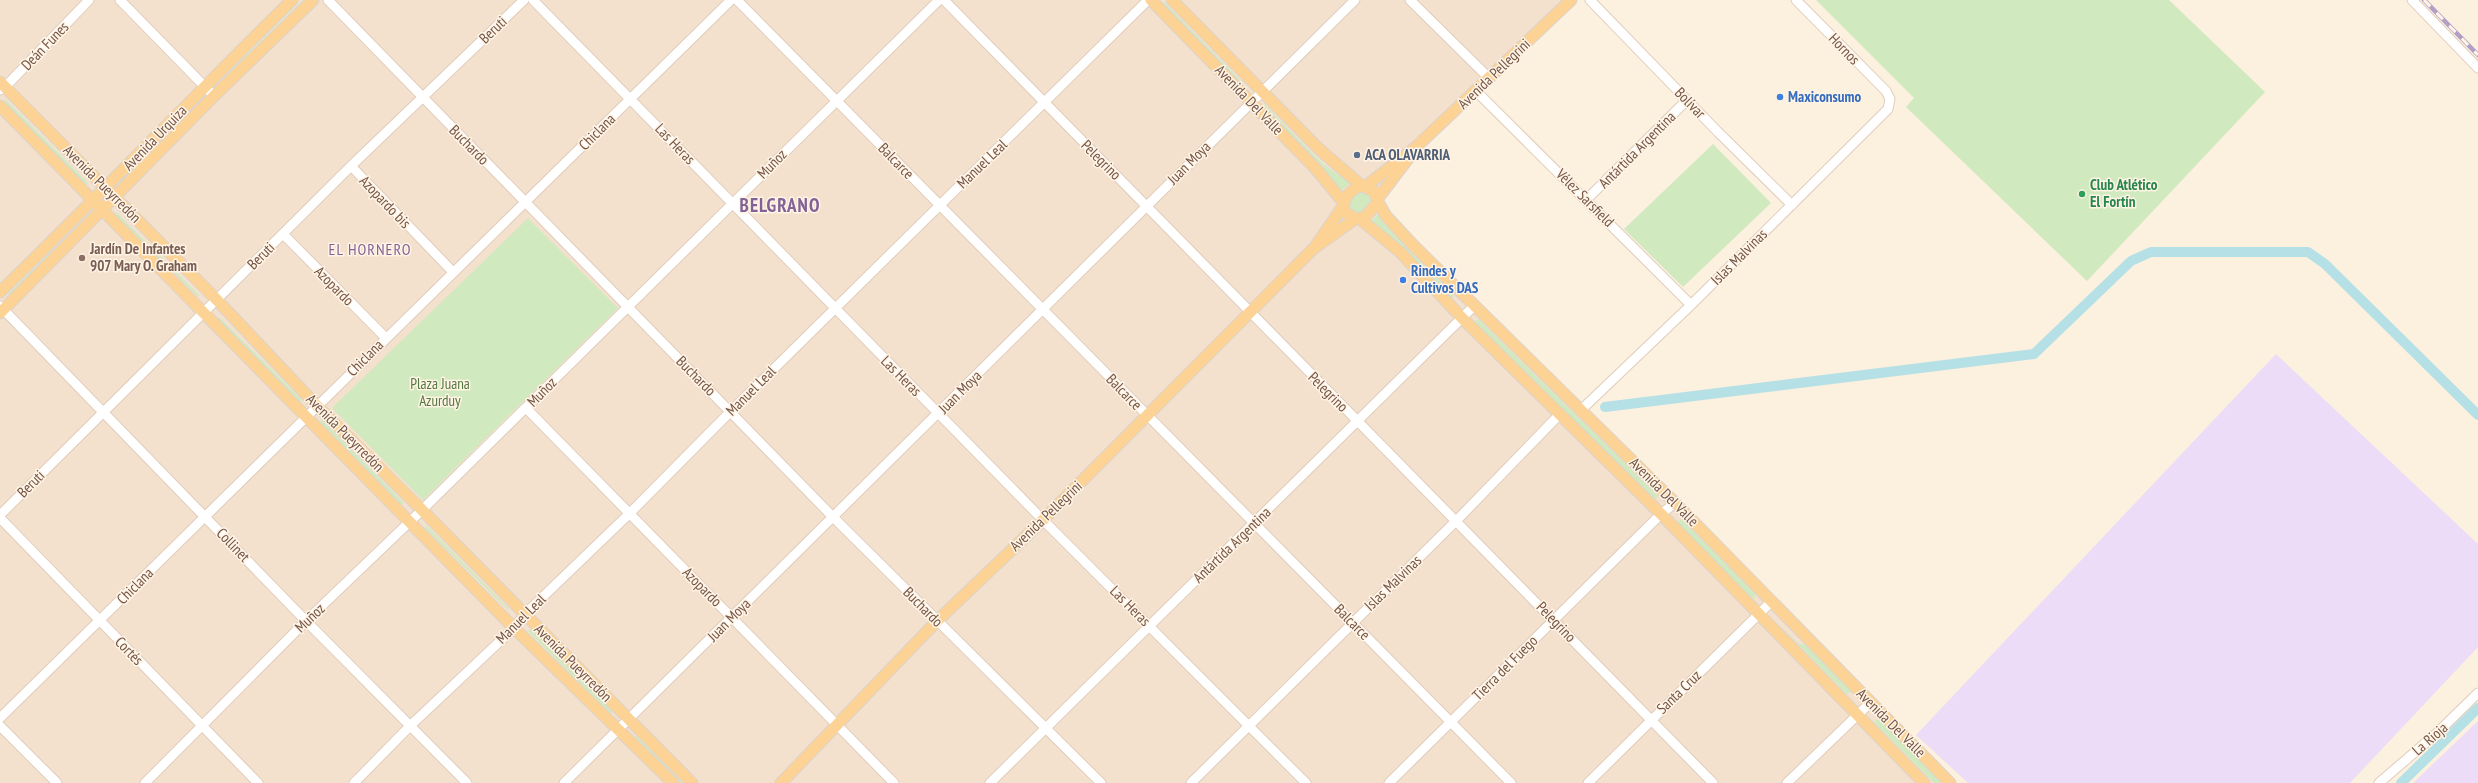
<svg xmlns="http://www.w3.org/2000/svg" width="2478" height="783" font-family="'PT Sans Narrow',sans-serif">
  <rect width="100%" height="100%" fill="#fcf0df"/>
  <!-- residential -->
  <path fill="#f4e1cd" d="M0,0H1571L1416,147L1378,202L1950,783H0Z"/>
  <!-- education -->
  <path fill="#eddcf8" d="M2276,354L2478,544V647L2350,783H1968L1916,735Z
    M2478,721V783H2413Z"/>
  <!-- green -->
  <path fill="#d1e9be" d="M1816,0H2169L2265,92L2087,281L1906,107L1914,98Z
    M297,2L299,3L223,78L222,77Z
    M1164,2L1241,81L1239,83L1162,4Z
    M6,100L88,183L86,185L4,102Z
    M1264,104L1323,164L1350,183L1340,192L1322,166L1263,106Z
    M194,107L120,184L119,182Z
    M1713,144L1771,203L1683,287L1624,229Z
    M1357,191L1368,192L1372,199L1361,212H1352L1348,209V201Z
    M117,213L199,295L198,297L115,214Z
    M1378,214L1383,223L1454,296L1451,299L1379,227L1370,222Z
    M528,218L618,308L423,500L332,408Z
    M84,219L85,220L9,295L8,294Z
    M219,317L302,400L300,402L218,319Z
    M1478,319L1658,496L1655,500L1474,322Z
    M322,420L404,503L402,505L320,422Z
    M1681,519L1756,595L1752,599L1677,523Z
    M427,526L509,609L508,610L425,528Z
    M1774,620L1799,644H1805L1851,691L1847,694Z
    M530,629L613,712L611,714L528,631Z
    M1878,718L1942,783H1934L1874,722Z
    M636,736L683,783H679L634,738Z"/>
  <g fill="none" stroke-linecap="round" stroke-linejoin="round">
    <!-- canal -->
    <path stroke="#b4e0e6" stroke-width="10" d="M1605,407L2034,354L2131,261L2151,252H2308L2325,264L2478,415
      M2401,783L2478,708"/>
    <!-- minor casing -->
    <g stroke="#e0ccbb" stroke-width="11">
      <path id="minor" d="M120,0L214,96
        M328,0L832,516L1101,783
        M533,0L1043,520L1306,783
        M737,0L1511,783
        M944,0L1713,783
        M1410,0L1490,79
        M1590,0L1718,132L1792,205
        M2412,0L2478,68
        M0,90L5,87L89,0
        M1477,92L1691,305
        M351,166L452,271
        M1587,199L1687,100
        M283,234L386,338
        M0,306L306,621L467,783
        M526,408L894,783
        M1581,410L1691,305L1888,109L1890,99L1886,91L1796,0
        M0,515L351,166L524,0
        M0,518L258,783
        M0,718L731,0
        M0,726L57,783
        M145,783L306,621L422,510L939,0
        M354,783L411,725L514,628L525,614L629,514L731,411L1148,0
        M564,783L1355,0
        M990,783L1474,306
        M1191,783L1457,520L1559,415
        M1389,783L1661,514L1675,503
        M1588,783L1772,601
        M1787,783L1870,703
        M2379,783L2437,733L2478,693"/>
    </g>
    <!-- major casing -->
    <g stroke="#dbd3cf" stroke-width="13">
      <path id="major" d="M1151,0L1316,169L1344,203
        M1172,0L1319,149L1362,186
        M0,82L217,300L317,406L422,510L692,783
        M0,106L514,628L673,783
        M1362,186L1374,191L1378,202L1365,217L1355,219L1344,211C1343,198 1350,189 1362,186Z
        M1366,186L1416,147L1571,0
        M1378,198L1410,156
        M1378,202L1386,216L1412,244L1675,503L1950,783
        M1360,219L1400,252L1462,318L1661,514L1924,783
        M1317,244L1344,205
        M0,292C99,196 194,96 292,0
        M0,313L214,96L313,0
        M781,783L937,621L1043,520L1313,249L1355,219"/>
    </g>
    <!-- minor -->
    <use href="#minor" stroke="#fff" stroke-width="9"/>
    <!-- major -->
    <use href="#major" stroke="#fdd395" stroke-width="11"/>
    <!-- rail casing -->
    <g stroke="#b29fc5" stroke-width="4.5">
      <path id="rail" d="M2424,0L2478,55"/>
    </g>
    <!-- rail -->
    <use href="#rail" stroke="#fff4e5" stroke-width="3" stroke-dasharray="9" stroke-linecap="butt"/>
  </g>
  <!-- markers -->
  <g fill="#3f7fe0" stroke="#fff4e5" stroke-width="1.5">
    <circle cx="1780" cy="97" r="4"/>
    <circle cx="1403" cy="280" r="4"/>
  </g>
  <circle fill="#5c6f8a" stroke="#fff4e5" stroke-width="1.5" cx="1357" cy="155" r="4"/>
  <circle fill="#2e9e5b" stroke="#fff4e5" stroke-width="1.5" cx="2082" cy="194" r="4"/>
  <circle fill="#8d6e63" stroke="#fff4e5" stroke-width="1.5" cx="82" cy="258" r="4"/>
  <g text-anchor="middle" stroke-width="3" stroke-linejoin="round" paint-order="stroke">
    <!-- street labels -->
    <g font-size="15" fill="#735547" stroke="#fff4e5">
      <text transform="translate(493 30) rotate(-44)" y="5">Beruti</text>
      <text transform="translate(45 46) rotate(-46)" y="5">Deán Funes</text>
      <text transform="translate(1844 49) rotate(46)" y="5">Hornos</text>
      <text transform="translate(1494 74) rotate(-44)" y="5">Avenida Pellegrini</text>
      <text transform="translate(1249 100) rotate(46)" y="5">Avenida Del Valle</text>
      <text transform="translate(1690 103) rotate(46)" y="5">Bolívar</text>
      <text transform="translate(597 132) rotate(-45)" y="5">Chiclana</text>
      <text transform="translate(155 138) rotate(-46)" y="5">Avenida Urquiza</text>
      <text transform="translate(675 144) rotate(46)" y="5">Las Heras</text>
      <text transform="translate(469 145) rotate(45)" y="5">Buchardo</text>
      <text transform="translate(1637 150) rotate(-45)" y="5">Antártida Argentina</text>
      <text transform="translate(1101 160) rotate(45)" y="5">Pelegrino</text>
      <text transform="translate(896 161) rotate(46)" y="5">Balcarce</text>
      <text transform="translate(1189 163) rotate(-45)" y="5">Juan Moya</text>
      <text transform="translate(772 164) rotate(-45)" y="5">Muñoz</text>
      <text transform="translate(982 164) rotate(-44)" y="5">Manuel Leal</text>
      <text transform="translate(102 184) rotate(45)" y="5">Avenida Pueyrredón</text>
      <text transform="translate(1585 198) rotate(45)" y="5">Vélez Sarsfield</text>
      <text transform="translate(385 202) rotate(46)" y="5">Azopardo bis</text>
      <text transform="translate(261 256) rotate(-45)" y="5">Beruti</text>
      <text transform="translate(1739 257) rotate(-45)" y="5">Islas Malvinas</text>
      <text transform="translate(334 286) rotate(45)" y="5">Azopardo</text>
      <text transform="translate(365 358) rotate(-45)" y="5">Chiclana</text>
      <text transform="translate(696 376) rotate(45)" y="5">Buchardo</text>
      <text transform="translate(901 376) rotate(45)" y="5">Las Heras</text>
      <text transform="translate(751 391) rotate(-45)" y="5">Manuel Leal</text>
      <text transform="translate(542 392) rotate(-45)" y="5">Muñoz</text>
      <text transform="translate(960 392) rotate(-45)" y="5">Juan Moya</text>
      <text transform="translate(1124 392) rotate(46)" y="5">Balcarce</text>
      <text transform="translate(1328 392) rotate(45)" y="5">Pelegrino</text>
      <text transform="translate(345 433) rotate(45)" y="5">Avenida Pueyrredón</text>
      <text transform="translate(31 484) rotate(-45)" y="5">Beruti</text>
      <text transform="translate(1664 492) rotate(45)" y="5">Avenida Del Valle</text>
      <text transform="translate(1046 516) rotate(-44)" y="5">Avenida Pellegrini</text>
      <text transform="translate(233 545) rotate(46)" y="5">Collinet</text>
      <text transform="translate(1232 545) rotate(-44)" y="5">Antártida Argentina</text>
      <text transform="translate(1393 583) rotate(-44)" y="5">Islas Malvinas</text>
      <text transform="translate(135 586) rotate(-45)" y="5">Chiclana</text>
      <text transform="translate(702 587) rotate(45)" y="5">Azopardo</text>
      <text transform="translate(1130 606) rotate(45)" y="5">Las Heras</text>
      <text transform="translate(923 607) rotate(45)" y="5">Buchardo</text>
      <text transform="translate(310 618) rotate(-44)" y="5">Muñoz</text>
      <text transform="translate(521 619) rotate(-45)" y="5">Manuel Leal</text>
      <text transform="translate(729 620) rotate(-45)" y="5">Juan Moya</text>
      <text transform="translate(1352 622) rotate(45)" y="5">Balcarce</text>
      <text transform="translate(1556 622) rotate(46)" y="5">Pelegrino</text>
      <text transform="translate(129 651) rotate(46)" y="5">Cortés</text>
      <text transform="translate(573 663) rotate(45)" y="5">Avenida Pueyrredón</text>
      <text transform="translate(1505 668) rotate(-45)" y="5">Tierra del Fuego</text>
      <text transform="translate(1679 692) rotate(-44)" y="5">Santa Cruz</text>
      <text transform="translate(1891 723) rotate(45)" y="5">Avenida Del Valle</text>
      <text transform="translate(2430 739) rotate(-41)" y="5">La Rioja</text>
    </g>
    <!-- shop labels -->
    <g font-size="15" font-weight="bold" fill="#366cbe" stroke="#fff4e5" text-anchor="start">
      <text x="1788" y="102">Maxiconsumo</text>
      <text x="1411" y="276">Rindes y<tspan x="1411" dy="17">Cultivos DAS</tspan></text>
    </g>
    <!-- service labels -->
    <g font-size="15" font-weight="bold" fill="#4e5e75" stroke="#fff4e5" text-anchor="start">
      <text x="1365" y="160">ACA OLAVARRIA</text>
    </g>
    <!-- leisure labels -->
    <g font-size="15" font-weight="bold" fill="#27864d" stroke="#fff4e5" text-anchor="start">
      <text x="2090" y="190">Club Atlético<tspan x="2090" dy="17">El Fortín</tspan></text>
    </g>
    <!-- education labels -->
    <g font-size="15" font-weight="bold" fill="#785e54" stroke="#fff4e5" text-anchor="start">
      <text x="90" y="254">Jardín De Infantes<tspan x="90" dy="17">907 Mary O. Graham</tspan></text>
    </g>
    <!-- park labels -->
    <g font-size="15" fill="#52793f" stroke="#fff4e5">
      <text x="440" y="389">Plaza Juana<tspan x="440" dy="17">Azurduy</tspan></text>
    </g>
    <!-- neighbourhood labels -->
    <g font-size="16" letter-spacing="1" fill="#836296" stroke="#fff4e5">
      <text x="370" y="255">EL HORNERO</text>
    </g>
    <!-- district labels -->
    <g font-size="19" font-weight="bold" letter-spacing="1" fill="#836296" stroke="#fff4e5">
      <text x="780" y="212">BELGRANO</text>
    </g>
  </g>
</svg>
